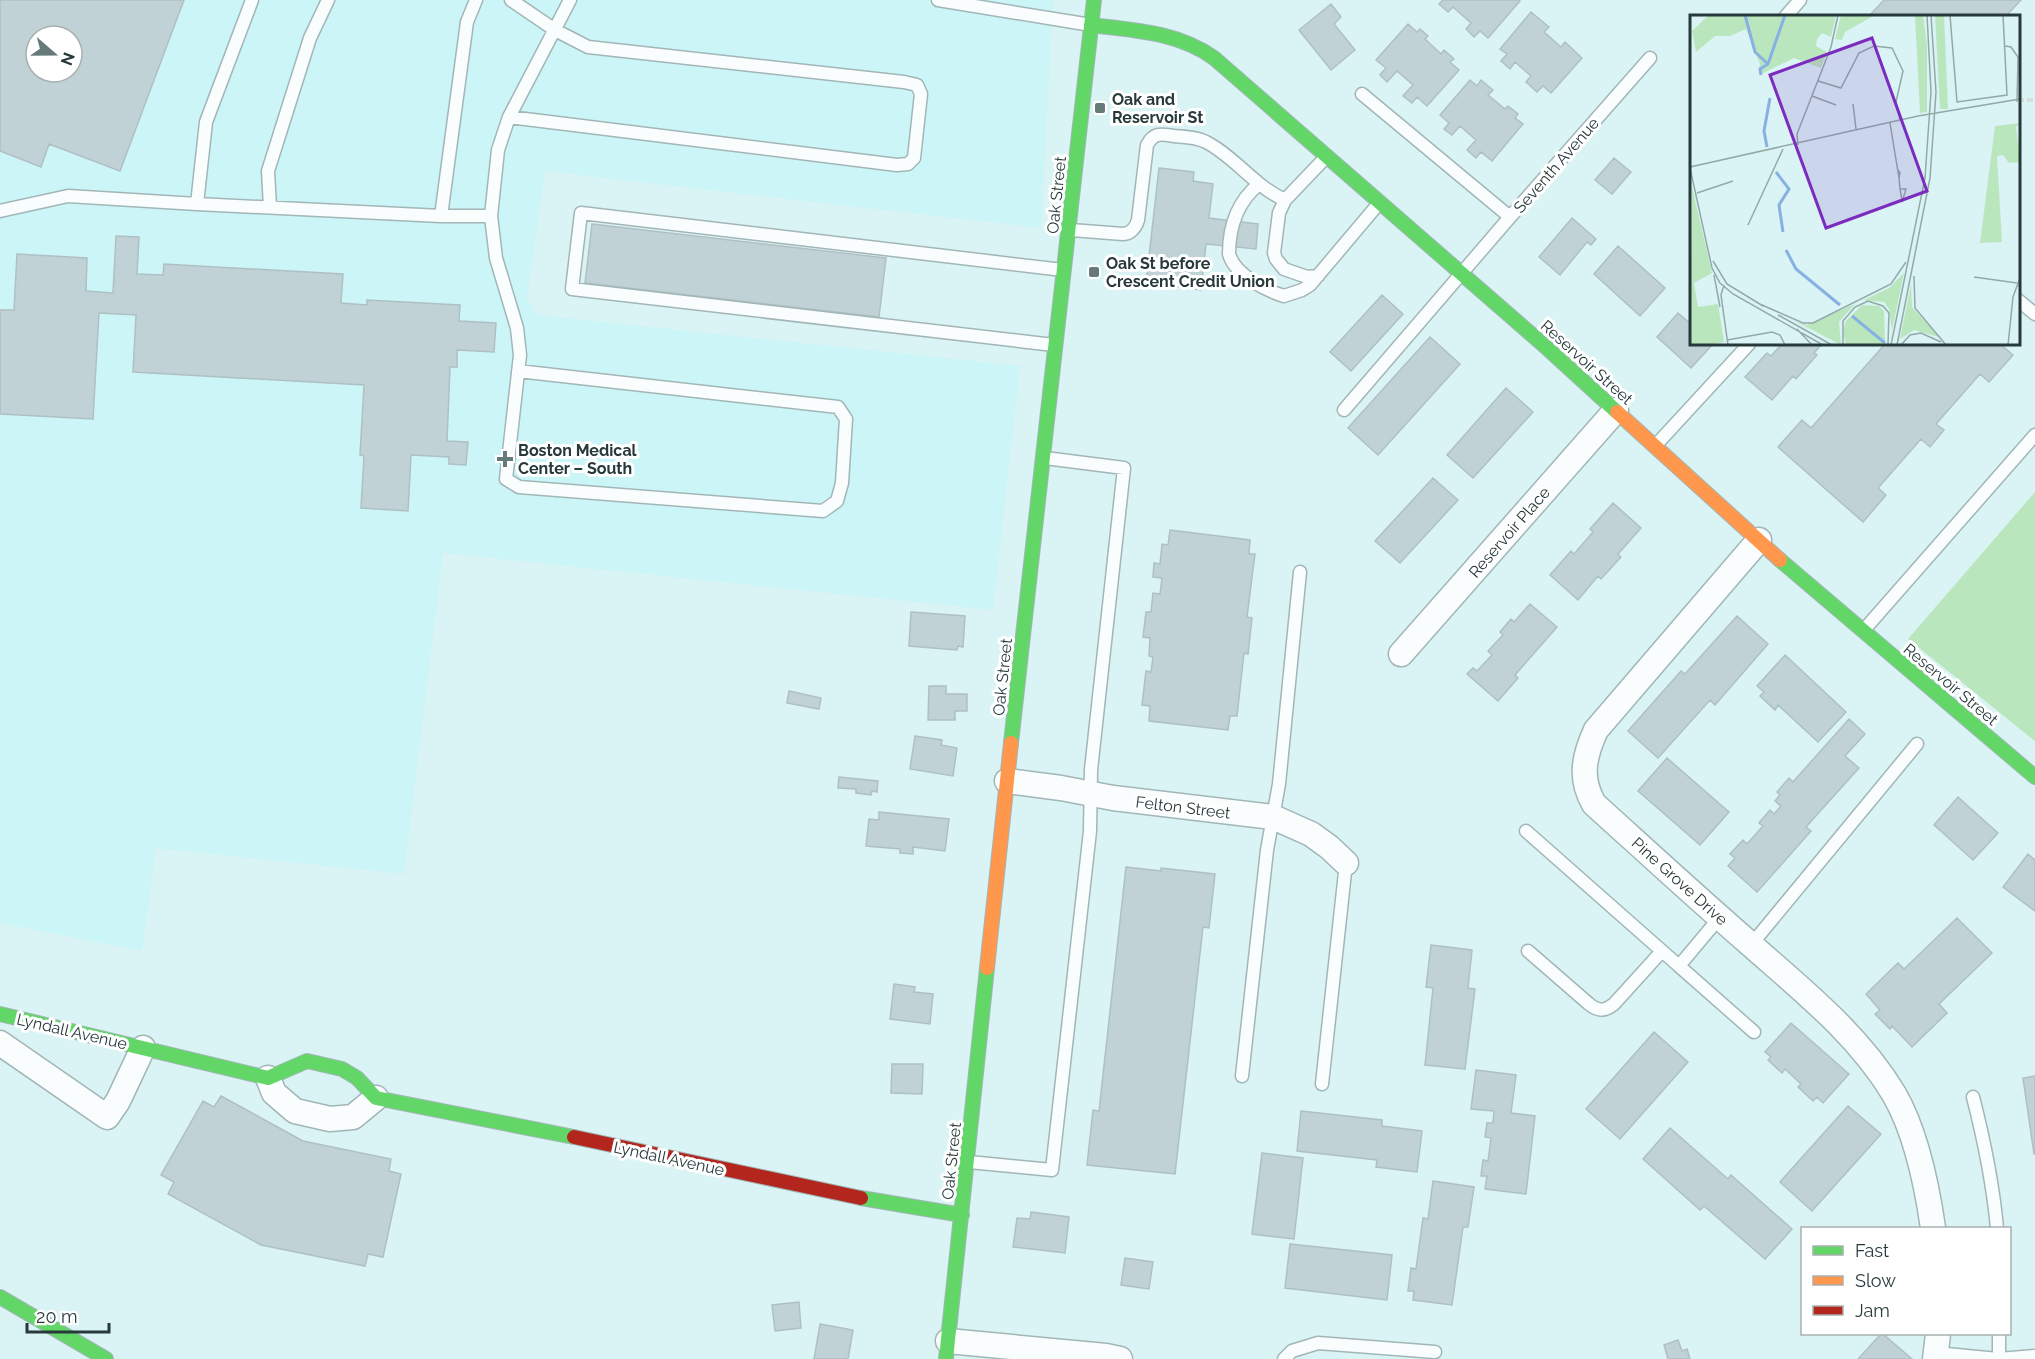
<svg xmlns="http://www.w3.org/2000/svg" width="2035" height="1359" font-family="Raleway,sans-serif">
  <rect width="100%" height="100%" fill="#daf3f4"/>
  <!-- built -->
  <path fill="#ccf5f7" fill-rule="evenodd" d="M0,0H1053L1041,228L545,171L527,298L536,315L1020,366L993,610L443,553L404,874L156,848L142,951L0,923ZM36,36H72V72H36Z"/>
  <!-- green -->
  <path fill="#bae6bd" d="M2035,492V741L1908,639Z"/>
  <!-- building -->
  <path fill="#c0d2d6" stroke="#afc0c4" stroke-width="1.5" fill-rule="evenodd" d="M0,0H184L120,171L49,144L41,167L0,151ZM36,36H72V72H36Z
    M1443,0H1518L1520,1L1488,38L1480,31L1474,37L1466,29L1471,23L1453,7L1448,12L1439,4Z
    M1884,0H2021L2006,16H1869Z
    M1331,4L1341,17L1334,24L1355,50L1331,70L1299,30Z
    M1531,12L1549,27L1544,32L1561,47L1565,42L1582,58L1551,93L1543,86L1537,92L1526,82L1531,76L1515,62L1510,69L1501,61L1507,54L1500,49Z
    M1408,24L1417,32L1420,29L1428,36L1425,39L1441,54L1444,50L1454,59L1450,62L1459,70L1427,106L1417,97L1412,103L1403,96L1413,85L1397,71L1387,82L1380,75L1386,68L1376,60Z
    M1470,80L1477,86L1481,80L1493,90L1488,95L1505,109L1508,106L1518,114L1515,118L1523,124L1492,161L1481,152L1476,158L1467,150L1476,140L1460,126L1452,135L1444,129L1449,123L1440,115Z
    M1614,158L1631,172L1612,194L1595,180Z
    M1159,168L1194,172L1193,181L1213,184L1209,218L1258,224L1256,249L1206,244L1201,290L1146,283Z
    M1572,218L1596,239L1591,245L1587,242L1560,275L1539,257Z
    M592,224L886,258L879,317L585,283Z
    M116,236L139,237L137,274L163,275L164,264L343,274L341,303L367,305V300L460,305L459,321L496,323L494,352L457,350V367H450L447,441L468,442L466,465L449,464V457L411,455L408,511L361,508L364,456L360,455L364,385L133,372L136,315L99,313L93,419L0,414V310H14L17,254L87,258L86,291L113,293Z
    M1618,246L1665,288L1640,316L1594,274Z
    M1382,295L1403,314L1351,371L1330,352Z
    M1678,313L1692,325V344H1713L1691,368L1657,337Z
    M1430,337L1460,364L1378,455L1348,428Z
    M1782,344H1822L1814,353L1817,355L1796,379L1793,376L1772,400L1745,377L1767,353L1771,356Z
    M1885,344H2000L2013,355L1989,382L1980,374L1936,424L1944,430L1930,447L1921,439L1878,488L1886,495L1863,522L1778,447L1802,420L1811,428Z
    M1506,388L1533,412L1473,478L1447,455Z
    M1433,478L1458,500L1400,563L1375,541Z
    M1613,503L1641,528L1618,554L1621,557L1601,579L1598,576L1578,600L1550,575L1571,551L1574,554L1593,532L1590,529Z
    M1170,530L1250,540L1249,554H1255L1247,617L1252,618L1248,654L1244,653L1237,716H1230L1228,730L1149,721L1150,706L1142,705L1146,671L1151,672L1153,657L1149,656L1150,638L1143,637L1146,612H1151L1153,593L1160,594L1162,578L1153,577L1154,563L1160,564L1162,544L1168,545Z
    M1530,604L1557,627L1515,675L1518,678L1498,701L1467,674L1473,668L1477,671L1492,655L1488,651L1503,635L1500,632L1511,619L1514,622Z
    M911,612L965,616L963,647L958,646L957,650L909,646Z
    M1737,616L1768,644L1715,705L1710,700L1658,758L1628,731L1681,671L1685,674Z
    M1785,655L1846,712L1818,742L1778,705L1775,710L1760,696L1764,692L1757,686Z
    M929,686H946V694H967V711H955V720H928Z
    M789,691L821,698L819,709L787,703Z
    M1849,719L1865,734L1845,756L1859,768L1806,827L1811,831L1757,892L1728,866L1735,858L1730,854L1743,840L1747,844L1763,826L1759,823L1770,810L1774,814L1781,806L1775,801L1780,795L1777,792L1789,778L1793,782Z
    M915,736L942,740L941,745L957,748L953,776L910,769Z
    M1667,758L1729,812L1700,845L1638,791Z
    M839,777L878,781L877,792L872,791L871,795L856,793V789L838,788Z
    M1958,797L1998,833L1973,860L1934,825Z
    M879,812L949,819L945,851L913,847V854L900,853V849L866,846L869,819L879,820Z
    M2028,854L2035,860V911L2003,887Z
    M1126,867L1161,871V868L1215,874L1209,928L1203,927L1175,1174L1087,1165L1093,1110L1099,1111Z
    M1957,918L1992,953L1939,1004L1947,1013L1912,1047L1892,1026L1890,1029L1875,1014L1880,1010L1866,994L1898,963L1904,969Z
    M1431,945L1472,950L1468,988L1475,989L1465,1069L1425,1065L1433,988L1426,987Z
    M894,984L915,987L914,992L933,994L930,1024L890,1019Z
    M1791,1023L1849,1074L1823,1103L1817,1097L1813,1101L1798,1087L1801,1084L1785,1069L1782,1073L1768,1060L1771,1057L1765,1052Z
    M1654,1032L1688,1062L1620,1139L1586,1109Z
    M892,1064H923L922,1094L891,1093Z
    M1476,1070L1516,1075L1511,1113L1535,1116L1526,1194L1485,1189L1487,1176H1481L1483,1160L1488,1161L1491,1138L1485,1137L1487,1123H1493L1494,1111L1471,1109Z
    M2035,1076V1154H2034L2023,1078Z
    M221,1096L303,1141L391,1159L389,1171L401,1174L383,1257L368,1254L365,1266L261,1245L168,1194L174,1182L161,1175L203,1101L214,1107Z
    M1848,1106L1881,1134L1812,1211L1780,1182Z
    M1301,1111L1382,1120V1126L1422,1131L1417,1172L1376,1167L1377,1160L1297,1151Z
    M1670,1128L1728,1179L1731,1175L1792,1229L1765,1259L1704,1206L1700,1210L1643,1159Z
    M1262,1153L1303,1158L1294,1239L1252,1234Z
    M1433,1181L1474,1187L1468,1227H1463L1452,1305L1413,1300L1414,1291H1408L1411,1268L1416,1269L1423,1218L1428,1219Z
    M1031,1212L1069,1217L1065,1253L1013,1247L1017,1218L1030,1219Z
    M1290,1244L1392,1255L1387,1300L1285,1288Z
    M1125,1258L1153,1262L1149,1289L1121,1285Z
    M799,1302L801,1328L775,1331L772,1305Z
    M820,1324L853,1330L848,1359H814Z
    M1881,1334H1883L1912,1359H1858Z
    M1678,1340L1682,1351L1687,1349L1690,1359H1668L1664,1345Z"/>
  <g fill="none" stroke-linecap="round" stroke-linejoin="round">
    <!-- lane casing -->
    <g stroke="#a2b6b7" stroke-width="15">
      <path id="lane" d="M938,0L1091,25
        M1786,16L1800,0
        M1362,94L1510,217
        M509,117L897,165L908,164L914,158L921,94L917,85L904,82L588,47L555,30L511,0
        M1259,184C1237,202 1229,227 1229,254C1235,275 1265,290 1284,296L1302,290L1310,285L1380,202
        M197,204L441,216H491
        M270,207L268,171L310,38L328,0
        M0,211L68,196L197,204L206,122L252,0
        M441,216L467,22L476,0
        M1071,230L1123,234C1131,234 1136,227 1138,220L1147,145C1154,132 1161,134 1174,136C1185,137 1197,137 1206,142C1234,156 1254,186 1285,200
        M1318,276L1307,277L1284,269L1276,259L1274,253L1279,213L1285,200L1327,156
        M2018,300L2035,314
        M1054,345L572,289L581,213L1063,270
        M518,371L838,407L846,419L842,483L837,501L823,511L519,487L506,479L520,355L517,328L496,258L491,216L498,150L509,117L570,0
        M1344,410L1510,217L1650,58
        M1656,445L1749,344
        M1863,631L2035,435
        M1526,831L1679,966
        M1720,917L1679,966L1754,1032
        M1751,945L1917,744
        M1528,951L1589,1004C1599,1012 1605,1011 1614,1004L1662,951
        M1242,1076L1267,850L1279,784L1300,572
        M1322,1084L1346,863
        M1973,1097C1984,1140 1993,1185 1997,1228
        M969,1162L1052,1170L1090,831L1091,770L1124,468L1045,458
        M1999,1334V1359L2035,1356
        M1936,1353L1998,1359
        M1284,1359L1292,1351L1318,1343L1435,1352"/>
    </g>
    <!-- street casing -->
    <g stroke="#a2b6b7" stroke-width="27">
      <path id="street" d="M1759,540L1596,730C1584,756 1579,778 1594,804C1646,851 1697,898 1750,944C1801,989 1858,1034 1894,1094C1916,1132 1927,1186 1933,1228
        M1401,654L1616,410
        M1007,781L1061,788L1113,798L1273,817L1311,834L1329,847L1346,863
        M0,1043L107,1117L118,1101L143,1048
        M268,1078L274,1093L295,1111L330,1119L353,1117L376,1098
        M948,1341L1106,1356L1120,1359
        M1935,1359L1938,1334"/>
    </g>
    <!-- fast casing -->
    <g stroke="#a2b6b7" stroke-width="16">
      <path id="fast" d="M1091,25C1133,30 1178,32 1214,58L1547,348L1617,412
        M1780,560L2035,777
        M1011,743L1094,0
        M0,1014L268,1078L307,1061L342,1069L357,1078L376,1098L574,1137
        M861,1198L962,1215
        M0,1297L106,1359
        M946,1359L987,968"/>
    </g>
    <!-- slow casing -->
    <g stroke="#a2b6b7" stroke-width="16">
      <path id="slow" d="M1617,412L1780,560
        M987,968L1011,743"/>
    </g>
    <!-- jam casing -->
    <g stroke="#a2b6b7" stroke-width="16">
      <path id="jam" d="M574,1137L861,1198"/>
    </g>
    <!-- path -->
    <path stroke="#d7dede" stroke-width="4" stroke-dasharray="6 3" stroke-linecap="butt" d="M2018,100H2035"/>
    <!-- lane -->
    <use href="#lane" stroke="#f9fdfd" stroke-width="12"/>
    <!-- street -->
    <use href="#street" stroke="#f9fdfd" stroke-width="24"/>
    <!-- fast -->
    <use href="#fast" stroke="#63d668" stroke-width="14"/>
    <!-- slow -->
    <use href="#slow" stroke="#ff974d" stroke-width="14"/>
    <!-- jam -->
    <use href="#jam" stroke="#b3261e" stroke-width="14"/>
  </g>
  <!-- markers -->
  <g fill="#667a7a" stroke="#fff" stroke-width="2">
    <rect x="1094" y="102" width="12" height="12" rx="3"/>
    <rect x="1088" y="266" width="12" height="12" rx="3"/>
    <path d="M502 450h6v6h6v6h-6v6h-6v-6h-6v-6h6z"/>
  </g>
  <g text-anchor="middle" stroke-width="6" stroke-linejoin="round" paint-order="stroke">
    <!-- poi labels -->
    <g font-size="16" font-weight="bold" fill="#273939" stroke="#fff" text-anchor="start">
      <text x="1112" y="105">Oak and<tspan x="1112" dy="18">Reservoir St</tspan></text>
      <text x="1106" y="269">Oak St before<tspan x="1106" dy="18">Crescent Credit Union</tspan></text>
      <text x="518" y="456">Boston Medical<tspan x="518" dy="18">Center – South</tspan></text>
    </g>
    <!-- street labels -->
    <g font-size="16" fill="#273939" stroke="#fff">
      <text transform="translate(1556 165) rotate(-49)" y="6">Seventh Avenue</text>
      <text transform="translate(1056 195) rotate(-84)" y="6">Oak Street</text>
      <text transform="translate(1587 362) rotate(42)" y="6">Reservoir Street</text>
      <text transform="translate(1509 532) rotate(-49)" y="6">Reservoir Place</text>
      <text transform="translate(1002 677) rotate(-84)" y="6">Oak Street</text>
      <text transform="translate(1951 684) rotate(40)" y="6">Reservoir Street</text>
      <text transform="translate(1183 807) rotate(7)" y="6">Felton Street</text>
      <text transform="translate(1680 881) rotate(42)" y="6">Pine Grove Drive</text>
      <text transform="translate(72 1031) rotate(13)" y="6">Lyndall Avenue</text>
      <text transform="translate(669 1158) rotate(12)" y="6">Lyndall Avenue</text>
      <text transform="translate(951 1161) rotate(-84)" y="6">Oak Street</text>
    </g>
  </g>
  <!-- overview -->
  <g transform="translate(1690 15)">
    <rect width="330" height="330" fill="#daf3f4"/>
    <path d="M19,0H146L141,22L132,18L127,24L126,31L137,37L131,53L104,43L69,60L70,49L56,14L40,21H25L6,37L2,16ZM151,0H185L155,17L152,25L145,24ZM225,0H233L237,31V97L230,98ZM245,0H254L258,94H250ZM330,108L326,112L330,147L319,148L313,140L307,141L312,227L290,228L305,111ZM2,172L22,258L4,268L8,292L28,289L34,327L17,330H0ZM214,258L202,315L199,294L194,287L174,285L199,273ZM221,269L222,292L249,322L224,315L210,324ZM165,289L149,307L151,330L105,306L117,310ZM172,290L189,291L194,296L195,330H156L153,316L156,306Z" fill="#bae6bd"/>
    <path fill="none" stroke="#86b1e2" stroke-width="3" d="M55,0L65,37L78,49M71,60L70,54L78,49L95,0M77,132L74,116L80,83M86,157L99,174L89,190L93,217M96,235L106,254L150,290M162,301L195,328"/>
    <path fill="none" stroke="#92a9a9" stroke-width="1.5" d="M260,0L267,87L317,80L313,0M315,31L321,32L328,42L327,87M128,66L151,73L169,38L184,31L202,33L213,56L206,87L210,105M122,81L146,90M163,89L166,114M200,108L209,163M108,130L107,119L141,32L148,0M0,152L228,101L330,84M0,153L22,253L30,268L43,279L133,330M208,155L210,158L209,163L210,174L212,185V187L216,174H210M7,178L43,166M58,210L93,134M23,246L37,269L73,291M24,260L30,292M224,261L225,293L256,330M284,262L327,268M34,270L31,280L38,330M72,290L113,308H123L201,269L216,247M88,300L142,330M107,314L122,330M37,325L82,317L90,320L95,330M153,330V306L165,292L178,286L193,291L199,298L198,329M201,330L235,163L241,77L237,0M207,330L240,163L246,77L241,0M211,330L220,320L231,318L251,327M318,330L323,282L330,263"/>
    <path fill="#7b2cbf" fill-opacity="0.15" stroke="#7b2cbf" stroke-width="3" d="M182,23L237,176L136,213L80,60Z"/>
    <rect width="330" height="330" fill="none" stroke="#273939" stroke-width="3"/>
  </g>
  <!-- legend -->
  <rect x="1801" y="1227" width="210" height="108" fill="#ffffff" stroke="#a9b0b0" stroke-width="1.5"/>
  <rect x="1813" y="1246" width="30" height="9" fill="#63d668" stroke="#a9b0b0" stroke-width="1.5"/>
  <text x="1855" y="1257" font-size="18" fill="#273939">Fast</text>
  <rect x="1813" y="1276" width="30" height="9" fill="#ff974d" stroke="#a9b0b0" stroke-width="1.5"/>
  <text x="1855" y="1287" font-size="18" fill="#273939">Slow</text>
  <rect x="1813" y="1306" width="30" height="9" fill="#b3261e" stroke="#a9b0b0" stroke-width="1.5"/>
  <text x="1855" y="1317" font-size="18" fill="#273939">Jam</text>
  <!-- north arrow -->
  <g transform="translate(54 54) rotate(110)"><circle r="28" fill="#ffffff" stroke="#a9b0b0" stroke-width="1.5"/>
  <path d="M0-4.5L10 22L0 15L-10 22Z" fill="#667a7a"/>
  <text y="-9" font-size="16" font-weight="bold" text-anchor="middle" fill="#273939">N</text>
  </g>
  <!-- scale -->
  <path d="M27 1323v9h82v-9" fill="none" stroke="#273939" stroke-width="3"/>
  <text x="36" y="1323" font-size="18" fill="#273939" stroke="#ffffff" stroke-width="4.5" paint-order="stroke">20 m</text>
</svg>
